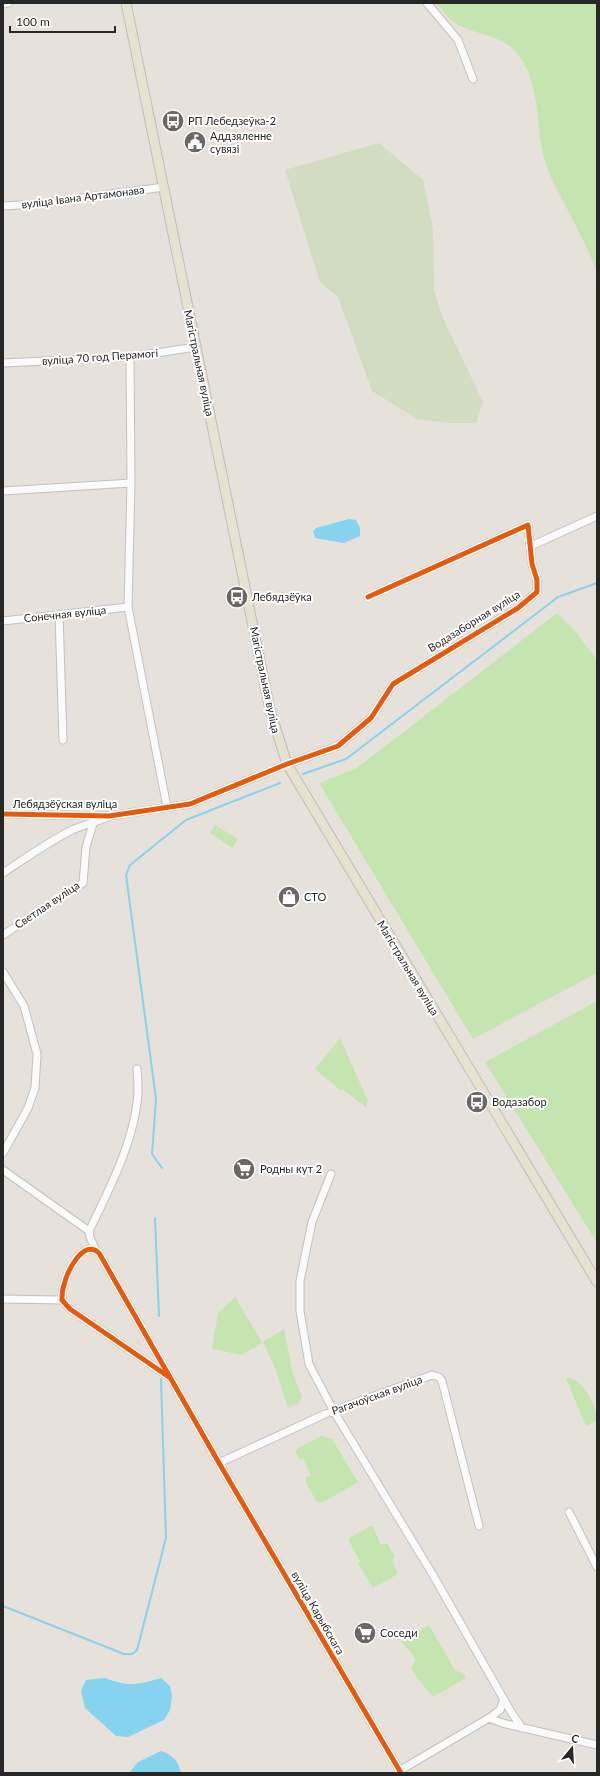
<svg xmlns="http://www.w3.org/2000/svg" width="600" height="1776" font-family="Lato,sans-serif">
  <rect width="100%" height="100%" fill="#e6e1db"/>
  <!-- green -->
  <path fill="#c5e5b0" d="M436,3H597V272C588,248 576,226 564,203C558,190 550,178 546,164C533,126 544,85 515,51C500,35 479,35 460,26C450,21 443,11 436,3Z
    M557,613L576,632L597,660V973L473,1039L319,783L357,768Z
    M215,825L238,839L232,848L210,833Z
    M597,1001V1243L485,1062Z
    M340,1038L368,1101L366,1107L342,1089L341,1091L315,1069Z
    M235,1297L262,1342L284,1329L293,1374L302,1397L299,1403L288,1408L276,1370L263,1342L242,1355L212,1349L218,1313Z
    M569,1377C582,1380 600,1409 596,1421L586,1426L566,1379Z
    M321,1436L332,1439L358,1482L322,1503L317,1502L306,1483V1478L311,1475L303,1459L300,1460L295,1450Z
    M372,1525L381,1545L387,1543L395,1557L392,1560L398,1574L373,1588L358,1563L360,1561L348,1539Z
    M429,1625L455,1670L464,1674L466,1678L433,1697L418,1679L411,1667L416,1661C413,1652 406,1649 401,1641Z"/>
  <!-- cemetery -->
  <path fill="#d1dcc1" d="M379,143L423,180L433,229L434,290L441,314L483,402L476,423H449L417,419L372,391L338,297L320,282L285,170Z"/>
  <!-- water -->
  <path fill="#86d3f0" d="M349,519L356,520L360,528V536L344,543L315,538L313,531L316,528Z
    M105,1678C128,1687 138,1685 161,1678L170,1686L172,1696L170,1710L164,1720L128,1737L116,1736L85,1708L81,1691L86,1680Z
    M161,1751C172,1754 179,1762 181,1773H129L138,1762Z"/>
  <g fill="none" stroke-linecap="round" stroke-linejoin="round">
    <!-- stream -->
    <path stroke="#86d3f0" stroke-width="2" d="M303,774L346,759L558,597L597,583
      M162,1168L152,1154L156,1099L126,875L130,865L186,820L280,783
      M155,1218L159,1316
      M3,1606L124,1654H132L137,1650L166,1538L161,1379"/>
    <!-- minor casing -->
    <g stroke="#c2c1c2" stroke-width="9">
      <path id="minor" d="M427,3L458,40L473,79
        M3,4L8,3
        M3,206L37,204L164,187
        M130,357L131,483L128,607L167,807
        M3,363L130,357L196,347
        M3,491L131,483
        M531,546L597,516
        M59,614L63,740
        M3,621L128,607
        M3,814L109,816L190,804L287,764L338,746L371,718L393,684L518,608L537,592V580L532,564L528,525L368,597
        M3,873C26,858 48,842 72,830C83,825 95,823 107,817
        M3,935L83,883L86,847L93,824
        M3,972L24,1006L37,1054L35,1088L28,1108L3,1153
        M3,1170L89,1231
        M331,1174L312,1222L300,1281V1311L309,1364L333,1410L433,1575L511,1712L522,1728
        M89,1231C109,1190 135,1140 138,1093C138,1085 138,1077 137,1069
        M89,1231L90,1237L95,1249
        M3,1299L62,1300
        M169,1377L70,1309L62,1300C62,1295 62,1290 64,1285C67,1272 83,1238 99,1253L219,1463L401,1773
        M219,1463L325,1414L432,1375L439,1377L442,1381L479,1526
        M569,1512L597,1567
        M489,1718L502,1723L597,1745
        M399,1771L489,1718L500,1710L504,1699"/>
    </g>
    <!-- major casing -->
    <g stroke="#bfbdbb" stroke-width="11">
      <path id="major" d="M126,3L270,710L287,764L597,1282"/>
    </g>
    <!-- minor -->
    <use href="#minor" stroke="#fbfafa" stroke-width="7"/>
    <!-- major -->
    <use href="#major" stroke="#e7e1cf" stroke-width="9"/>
    <!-- cycleway casing -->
    <g stroke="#fff" stroke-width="8">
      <path id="cycleway" d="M3,814L109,816L190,804L287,764L338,746L371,718L393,684L518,608L537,592V580L532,564L528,525L368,597
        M169,1377L70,1309L62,1300C62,1295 62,1290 64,1285C67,1272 83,1238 99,1253L219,1463L401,1773"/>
    </g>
    <!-- cycleway -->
    <use href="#cycleway" stroke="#e8590c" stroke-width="5"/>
  </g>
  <!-- icons -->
  <defs>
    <g id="bus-disc" transform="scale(1.15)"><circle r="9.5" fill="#6a6866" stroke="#fff"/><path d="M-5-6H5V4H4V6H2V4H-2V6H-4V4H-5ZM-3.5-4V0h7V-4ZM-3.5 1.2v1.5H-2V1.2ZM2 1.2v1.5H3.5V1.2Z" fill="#fff"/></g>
    <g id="civic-disc" transform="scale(1.15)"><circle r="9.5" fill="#6a6866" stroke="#fff"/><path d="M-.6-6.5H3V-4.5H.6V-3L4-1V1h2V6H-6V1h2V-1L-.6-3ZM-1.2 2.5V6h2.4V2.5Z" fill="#fff"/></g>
    <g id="shop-disc" transform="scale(1.15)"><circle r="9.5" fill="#6a6866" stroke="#fff"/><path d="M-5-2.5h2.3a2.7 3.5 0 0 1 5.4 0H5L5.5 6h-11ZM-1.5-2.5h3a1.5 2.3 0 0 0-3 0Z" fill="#fff"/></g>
    <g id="supermarket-disc" transform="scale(1.15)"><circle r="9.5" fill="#6a6866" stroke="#fff"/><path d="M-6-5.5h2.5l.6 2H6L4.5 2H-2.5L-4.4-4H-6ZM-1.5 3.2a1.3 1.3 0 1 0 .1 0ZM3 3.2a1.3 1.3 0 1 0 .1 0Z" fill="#fff"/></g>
  </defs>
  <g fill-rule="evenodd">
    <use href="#bus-disc" x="173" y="121"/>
    <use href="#civic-disc" x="195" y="142"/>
    <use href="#bus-disc" x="237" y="597"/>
    <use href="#shop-disc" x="289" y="897"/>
    <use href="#bus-disc" x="477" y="1102"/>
    <use href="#supermarket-disc" x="244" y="1169"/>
    <use href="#supermarket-disc" x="365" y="1633"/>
  </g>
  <g text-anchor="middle" stroke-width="4" stroke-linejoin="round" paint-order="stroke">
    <!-- poi labels -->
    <g font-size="11" fill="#272727" stroke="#fff" text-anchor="start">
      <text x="188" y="125">РП Лебедзеўка-2</text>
      <text x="210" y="140">Аддзяленне<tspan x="210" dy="13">сувязі</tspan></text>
      <text x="252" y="601">Лебядзёўка</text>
      <text x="304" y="901">СТО</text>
      <text x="492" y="1106">Водазабор</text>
      <text x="260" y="1173">Родны кут 2</text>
      <text x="380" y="1637">Соседи</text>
    </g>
    <!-- street labels -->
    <g font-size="11" fill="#272727" stroke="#fff">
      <text transform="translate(83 197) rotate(-7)" y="4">вуліца Івана Артамонава</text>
      <text transform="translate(100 357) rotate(-4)" y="4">вуліца 70 год Перамогі</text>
      <text transform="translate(199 363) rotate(78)" y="4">Магістральная вуліца</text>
      <text transform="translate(65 614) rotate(-6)" y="4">Сонечная вуліца</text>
      <text transform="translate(474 621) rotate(-32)" y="4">Водазаборная вуліца</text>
      <text transform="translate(265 680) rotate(78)" y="4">Магістральная вуліца</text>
      <text x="65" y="808">Лебядзёўская вуліца</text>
      <text transform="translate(47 905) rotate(-34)" y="4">Светлая вуліца</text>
      <text transform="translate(408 968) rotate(59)" y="4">Магістральная вуліца</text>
      <text transform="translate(377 1395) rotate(-20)" y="4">Рагачоўская вуліца</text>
      <text transform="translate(318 1613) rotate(60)" y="4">вуліца Карыбскага</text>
    </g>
  </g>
  <!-- border -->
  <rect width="600" height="1776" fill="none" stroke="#272727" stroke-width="8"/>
  <!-- north arrow -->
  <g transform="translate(572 1748) rotate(18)" stroke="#ffffff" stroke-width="3" paint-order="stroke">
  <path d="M0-3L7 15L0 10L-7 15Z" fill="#272727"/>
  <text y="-6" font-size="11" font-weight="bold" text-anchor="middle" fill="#272727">С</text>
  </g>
  <!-- scale -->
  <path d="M10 26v6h105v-6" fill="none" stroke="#272727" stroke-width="2"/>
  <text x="16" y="26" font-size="12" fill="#272727" stroke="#ffffff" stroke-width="3" paint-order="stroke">100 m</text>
</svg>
